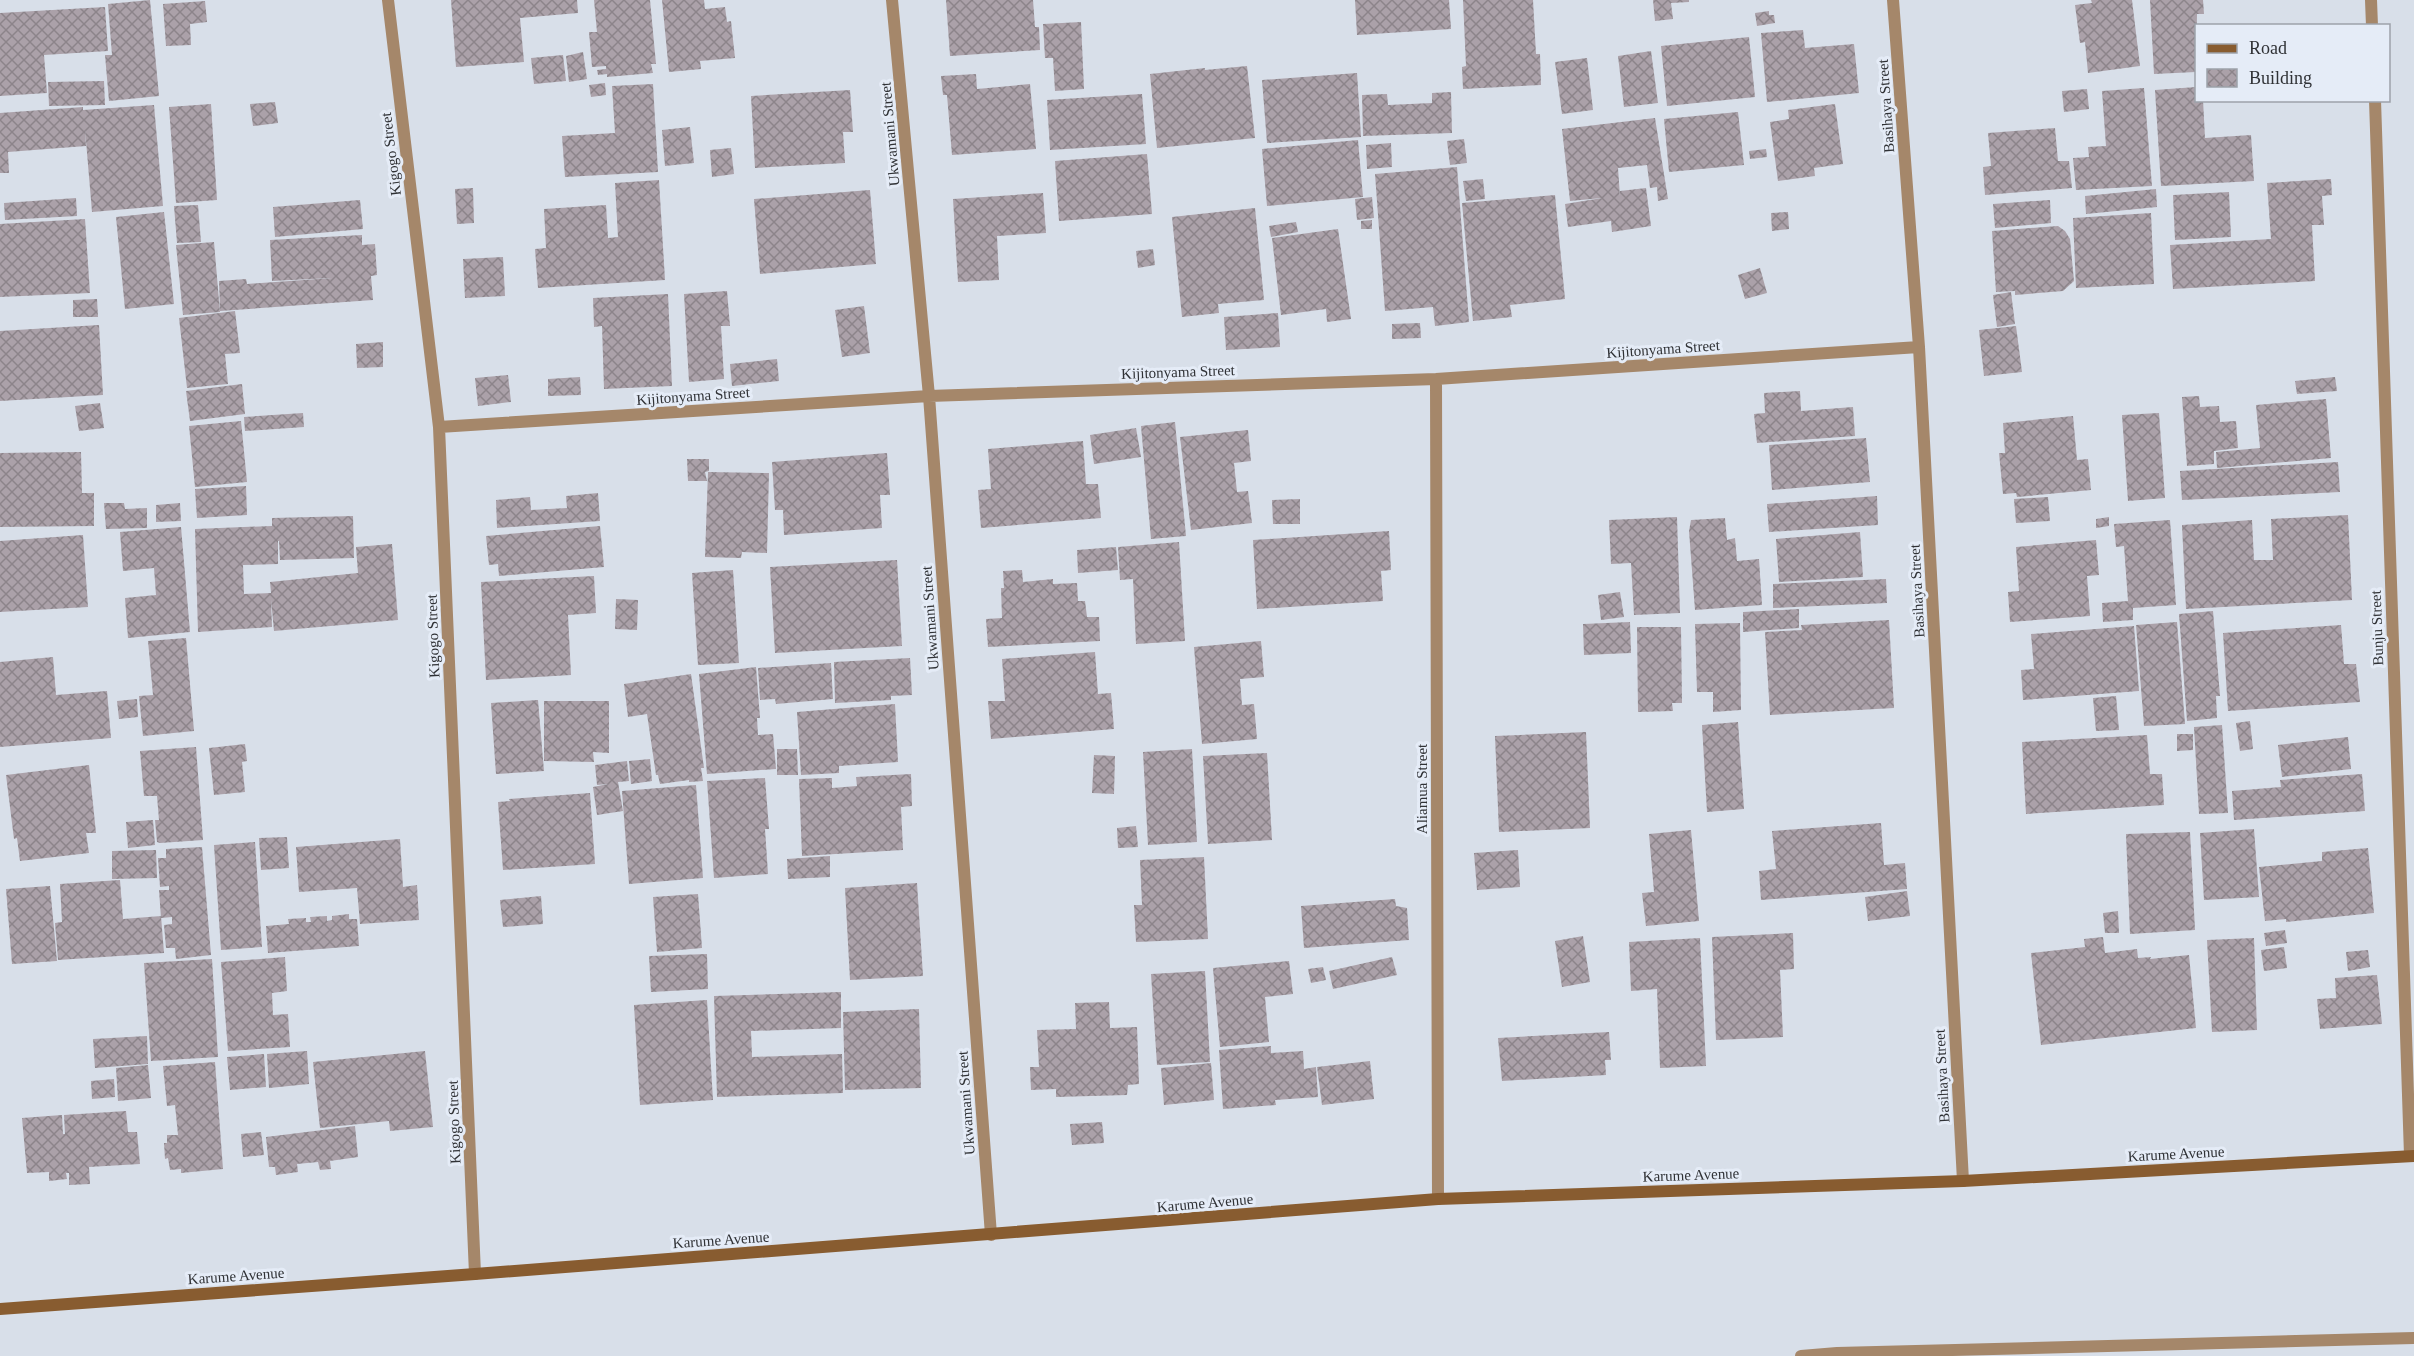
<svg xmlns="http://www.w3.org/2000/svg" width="2414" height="1356" font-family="'Times New Roman',serif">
  <defs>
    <pattern id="building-cross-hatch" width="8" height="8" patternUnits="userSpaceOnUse" patternTransform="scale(1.5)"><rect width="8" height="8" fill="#aba1a9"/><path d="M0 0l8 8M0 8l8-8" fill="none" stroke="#8c848a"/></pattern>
  </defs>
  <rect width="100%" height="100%" fill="#d8dfe9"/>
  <!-- building -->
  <path fill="url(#building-cross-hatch)" d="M150,0L159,96L109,101L105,55H112L108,4Z
    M451,0H577L578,13L520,18L524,62L456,67Z
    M594,0H650L656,64H651L653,73L607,77V74L598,75L597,70L606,69V66L592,67L589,32H597Z
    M662,0H704L705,9L725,7L727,22L731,21L735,58L700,61L701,69L669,72Z
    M946,0H1033L1035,27H1039L1040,50L950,56Z
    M1355,0H1449L1451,29L1357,35Z
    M1463,0H1533L1536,54H1540L1541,85L1463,89L1462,67L1466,66Z
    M1653,0H1689V2L1671,3L1673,19L1655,21Z
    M2091,0H2132L2140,66L2088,73L2085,42L2080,43L2075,5L2092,3Z
    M2150,0H2203L2204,14H2197L2196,72L2154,74Z
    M205,1L207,22L190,24L191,45L166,46L163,4Z
    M105,7L108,51L44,55L47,93L0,96V13Z
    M1769,11V15H1774L1775,23L1757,26L1755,13Z
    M1081,22L1084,89L1055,91L1053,58H1045L1043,24Z
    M1803,30L1805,48L1854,44L1859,93L1767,102L1761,33Z
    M1749,37L1755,97L1667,106L1661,46Z
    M1651,51L1658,103L1624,107L1618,56Z
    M583,52L587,79L569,82L566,56Z
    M563,55L566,81L534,84L531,58Z
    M1587,58L1593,110L1562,114L1555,62Z
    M1247,66L1255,138L1157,148L1150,74L1205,68V70Z
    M1357,73L1361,137L1267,143L1262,80Z
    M976,74L977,89L1030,84L1036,149L952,155L947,95H943L941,76Z
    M104,81L105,105L49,106L48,82Z
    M605,83L606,95L591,97L589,85Z
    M653,84L658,172L565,177L562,136L615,133L612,86Z
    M2196,87V100H2203L2205,138L2251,135L2254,181L2161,186L2155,90Z
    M2144,88L2152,186L2076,190L2073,158L2089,157L2088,147L2106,146L2102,91Z
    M2087,89L2089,109L2064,112L2062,91Z
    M850,90L853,132H843L845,163L755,168L751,96Z
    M1451,92L1452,133L1363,136L1362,95L1387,94L1388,105L1432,103V93Z
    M1142,94L1146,144L1050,150L1047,100Z
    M275,102L278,123L253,126L250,104Z
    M211,104L217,200L176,203L169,107Z
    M1835,104L1843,164L1814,168L1815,176L1778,181L1770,122L1789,119L1788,110Z
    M154,105L163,206L92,212L85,129L86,146L8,152L9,173H0V113L83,107V110Z
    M1738,112L1744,165L1669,172L1664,119Z
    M1655,118L1668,199L1658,201L1657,187L1650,188L1647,165L1618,168L1620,196V191L1646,188L1651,226L1612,232L1611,221L1568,227L1565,204L1602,198L1570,201L1562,129Z
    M690,127L694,163L665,166L662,130Z
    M2055,128L2058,161H2069L2072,188L1985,195L1983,167L1991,166L1988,133Z
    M1464,139L1467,163L1450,165L1447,141Z
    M1358,140L1363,197L1267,206L1262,149Z
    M1391,143L1392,167L1367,169L1366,145Z
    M731,148L734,174L712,177L710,150Z
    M1766,149L1767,157L1750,159L1749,151Z
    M1147,154L1152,214L1059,221L1055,161Z
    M1457,167L1469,322L1435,326L1433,307L1385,311L1375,174Z
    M1483,179L1485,199L1466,201L1463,181Z
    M2331,179L2332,195L2322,196L2324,225H2312L2315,281L2173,289L2170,245L2271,239L2267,183Z
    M659,180L665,280L538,288L535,249L546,248L544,209L606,205L608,238L618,237L615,183Z
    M473,188L474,223L457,224L455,189Z
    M2156,189L2157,207L2086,214L2085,196Z
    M870,190L876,264L760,274L754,199Z
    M2229,192L2231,237L2175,240L2173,195Z
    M1043,193L1046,233L997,236L999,280L958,282L953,199Z
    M1555,195L1565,299L1510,305L1512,317L1473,321L1462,203Z
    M1372,197L1374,218L1357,220L1355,199Z
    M76,198L77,216L5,220L4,203Z
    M360,200L363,229L275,237L273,207Z
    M2050,200L2051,223L1995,228L1993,204Z
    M198,205L201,242L177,243L174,206Z
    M1255,208L1264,300L1218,304L1219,313L1182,317L1172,217Z
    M164,212L174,304L125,309L116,217Z
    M1788,212L1789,229L1772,231L1771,213Z
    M2151,213L2154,284L2076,288L2073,218Z
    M85,219L90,293L0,297V224Z
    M1372,220V229H1361V221Z
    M1296,222L1298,232L1271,237L1269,226Z
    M2058,226L2065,231L2070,239L2074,281L2063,291L2015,295V291L1996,292L1992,231Z
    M1338,229L1351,319L1327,322L1326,309L1281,315L1272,238Z
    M362,235V245L375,244L377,275L371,276L373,300L220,311L219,281L246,279L247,284L332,278L272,281L270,240Z
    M214,242L220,312L183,315L176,245Z
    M1153,249L1155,265L1138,268L1136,251Z
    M503,257L505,296L465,298L463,259Z
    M1760,268L1767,293L1745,299L1738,275Z
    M727,291L730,326H721L724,379L689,382L684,294Z
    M2011,292L2015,324L1997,327L1993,295Z
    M668,294L672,386L604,389L602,326L594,327L593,298Z
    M97,299L98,317H73V300Z
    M864,306L870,353L842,357L835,310Z
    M235,311L240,353L225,354L228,384L187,388L179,318Z
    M1278,313L1280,347L1226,350L1224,317Z
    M1420,323L1421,338L1392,339V324Z
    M99,325L103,395L0,401V331Z
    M2016,326L2022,372L1984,376L1979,330Z
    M383,342V367L357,368L356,344Z
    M777,359L779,381L732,386L730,364Z
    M508,375L511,402L478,406L475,378Z
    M580,377L581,395L548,396V379Z
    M2335,377L2337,391L2297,394L2295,381Z
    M242,384L245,414L190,421L186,391Z
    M1800,391L1801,411L1853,407L1855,436L1757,443L1754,414L1765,413L1764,393Z
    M2199,396L2200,407L2219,406L2220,422L2236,421L2238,448L2214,451V464L2187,466L2182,397Z
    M2326,399L2331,458L2217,468L2216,452L2260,448L2256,405Z
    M100,403L104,428L79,431L75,406Z
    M303,413L304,427L245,431L244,417Z
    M2159,413L2165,498L2128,501L2122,415Z
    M2073,416L2077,460L2088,459L2091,490L2017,497L2016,493L2003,494L1999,453H2005L2003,423Z
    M241,421L247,482L195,487L189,426Z
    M1175,422L1186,536L1151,539L1141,426Z
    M1136,428L1141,457L1094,464L1090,435Z
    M1248,430L1251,461L1234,463L1237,492L1248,491L1252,523L1191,530L1180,437Z
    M1866,438L1870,482L1772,490L1769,445Z
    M1083,441L1086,484H1098L1101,518L981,528L978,490L991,489L988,449Z
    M81,452L82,493H94V526L0,527V453Z
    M887,453L890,495H880L882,528L784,535L783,510H775L772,462Z
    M687,459H709V471L705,472L707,481H688Z
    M2338,462L2340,492L2182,500L2180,471Z
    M708,472L769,473L767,553L742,552L741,558L705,557Z
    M246,486L247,515L197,518L195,489Z
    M598,493L600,521L497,528L496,500L530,497L531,510L567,508L566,496Z
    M1877,496L1878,525L1769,532L1767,504Z
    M2048,497L2050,521L2016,523L2014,499Z
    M1300,499V524H1273L1272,500Z
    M104,503H124L125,509L147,508V528L106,529Z
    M180,503L181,521L156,522V505Z
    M2348,515L2352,600L2186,609L2182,525L2252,520L2254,560H2273L2271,519Z
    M353,516L354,558L280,560L279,541H272H278V564L243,565L244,594L271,593L270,582L358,573L356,547L392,544L398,620L274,631L271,600L272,627L198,632L195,529L272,526V518Z
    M1677,517L1680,613L1634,615L1631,563L1611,564L1609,520Z
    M2109,517V526L2096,528V519Z
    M1725,518L1727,540L1735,538L1737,561L1759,559L1762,605L1695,610L1689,531L1691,520Z
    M2170,520L2176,605L2133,608V620L2103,622L2102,603L2128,601L2124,546L2116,547L2114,524Z
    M600,526L604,567L499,576L498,564L489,565L486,536Z
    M181,527L190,632L128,638L125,598L156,595L154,568L123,571L120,532Z
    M1389,531L1391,570L1381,571L1383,601L1257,609L1253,540Z
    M1860,532L1863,577L1779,582L1776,539Z
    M83,535L88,607L0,612V541Z
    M2096,540L2099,575L2087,576L2090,616L2010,622L2008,592L2019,591L2016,547Z
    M1179,542L1185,641L1136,644L1133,579L1120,580L1118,547Z
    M1116,547L1118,570L1078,573L1077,550Z
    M897,560L902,646L775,653L770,567Z
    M733,570L739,663L698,665L692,573Z
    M1022,570L1023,582L1053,579V584L1077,583L1078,601H1085L1087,617H1099L1100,641L988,647L986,619L1002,618L1001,588H1004L1003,571Z
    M594,576L596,613L568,615L571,675L486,680L481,582Z
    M1886,579L1887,603L1773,608V584Z
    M1620,592L1624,617L1601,620L1598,595Z
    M616,599L638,600L637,630L615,629Z
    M1799,609V628L1743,632V612Z
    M2213,611L2220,696H2216L2217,718L2187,721L2179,614Z
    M1889,620L1894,708L1770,715L1765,632L1802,630L1801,625Z
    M1630,622L1631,653L1584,655L1583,624Z
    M2177,622L2185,724L2144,726L2136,625Z
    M1740,623L1741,710L1713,712V692H1697L1695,624Z
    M2341,625L2344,664H2356L2360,702L2228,711L2223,633Z
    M2134,626L2139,691L2023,700L2021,670L2034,669L2031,634Z
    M1637,627H1681L1682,703H1672L1673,711L1638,712Z
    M186,638L194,731L143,736L139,696L153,695L148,641Z
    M1261,641L1264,677L1240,679L1242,705L1254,704L1257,739L1202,744L1194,647Z
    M1095,652L1098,694L1111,693L1114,729L991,739L988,701H1005L1002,659Z
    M53,657L56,695L107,691L111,738L0,747V662Z
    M910,658L912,695L891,696V700L835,703L834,662Z
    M831,663L833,699L776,704L775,699L760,700L758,668Z
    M756,667L760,718H757L758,735L773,734L776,769L707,774L699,674Z
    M691,674L704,768H701L703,781L689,782V780L660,784L658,775H656L647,714L628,717L624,684Z
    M2116,696L2119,730L2096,731L2093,698Z
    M137,699L138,717L119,719L117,701Z
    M538,700L544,771L496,774L491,703Z
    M544,701H609V753L593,752L594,762L544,761Z
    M895,704L898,762L839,766V773L801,775L797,712Z
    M2250,721L2253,749L2240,751L2236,723Z
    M1738,722L1744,809L1707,812L1702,725Z
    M2222,725L2228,813L2199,814L2194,727Z
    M1586,732L1590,828L1499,832L1495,736Z
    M2177,734H2193V750L2177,751Z
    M2147,735L2150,774H2162L2164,805L2026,814L2022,742Z
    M2348,737L2351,769L2282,777L2278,745Z
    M245,744L247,761L242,762L245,792L214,795L209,748Z
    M196,747L203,840L160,843L157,842L155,820H159L157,796H144L140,751Z
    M777,749H797L798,775H777Z
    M1192,749L1197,842L1148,845L1143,752Z
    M1267,753L1272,840L1208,844L1203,756Z
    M1094,755L1115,756L1114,794L1092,793Z
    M650,759L652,781L631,784L629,761Z
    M627,761L629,781L618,782L623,811L597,815L593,787L608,784L597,785L595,765Z
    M89,765L96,833H86L89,853L20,861L17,838L14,839L6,775Z
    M911,774L912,806L901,807L903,850L802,856L799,779L832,778V788L857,786L856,777Z
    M2362,774L2365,811L2234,820L2232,791L2281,787L2280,780Z
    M765,778L769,829H765L768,874L714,878L707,781Z
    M696,785L703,878L629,884L622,791Z
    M590,793L595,864L503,870L498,802L510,801L509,799Z
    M153,820L155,845L128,848L126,822Z
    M1881,823L1884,865L1905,863L1907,889L1761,900L1759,871L1776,869L1772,831Z
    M1136,826L1138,847L1118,848L1117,828Z
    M2254,829L2259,897L2204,900L2200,833Z
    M1691,830L1699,921L1646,926L1642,893L1654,892L1649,834Z
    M2190,832L2195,930L2130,934L2126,834Z
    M287,837L289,868L261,870L259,838Z
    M400,839L403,887L417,885L419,920L360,924L357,888L299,892L296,847Z
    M255,842L262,947L221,950L214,845Z
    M202,847L211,955L176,959L175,948H166L164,925L172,924V917L161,918L159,890H169V886L160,887L158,858H166V849Z
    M2368,848L2374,913L2286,922V919L2265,921L2259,867L2322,861V852Z
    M156,850L157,878L112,879V851Z
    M1518,850L1520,887L1477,890L1474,853Z
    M830,856V877L788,879L787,859Z
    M1204,857L1208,939L1136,942L1134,905H1142L1140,860Z
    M120,880L123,919L161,916L164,953L58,960L55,923L62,922L60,884Z
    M917,883L923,976L850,980L845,888Z
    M50,886L57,961L12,964L6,889Z
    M1907,891L1910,916L1868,921L1865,897Z
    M698,894L702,948L657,952L653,897Z
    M541,896L543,924L503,927L500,900Z
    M1395,899L1396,906L1407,908L1409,940L1304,948L1301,906Z
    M2118,911L2119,933H2105L2103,913Z
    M349,914V919H357L359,946L268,953L266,926L289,924L288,919L306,918V922H311L310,917L327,916V921L332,920V916Z
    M2285,930L2287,943L2266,946L2264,933Z
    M1793,933L1794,969L1780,970L1783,1037L1716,1040L1712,937Z
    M1583,936L1590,982L1562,987L1555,941Z
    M2103,937L2105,953L2137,949L2138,958L2151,957L2150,959L2189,955L2196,1028L2041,1045L2031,953L2085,947L2084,939Z
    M1700,938L1706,1066L1660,1068L1657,989L1631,991L1629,942Z
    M2254,938L2257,1030L2212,1032L2207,940Z
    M2284,947L2287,968L2264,971L2261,950Z
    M2368,950L2370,967L2348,971L2346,952Z
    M707,954L708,989L651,992L649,956Z
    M285,957L287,991L272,993L273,1015L288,1014L290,1047L228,1051L221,962Z
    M1392,957L1397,975L1333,989L1329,971Z
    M212,959L218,1057L151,1061L144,963Z
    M1289,961L1293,994L1265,997L1269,1042L1220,1047L1213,968Z
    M1323,967L1326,980L1311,983L1308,969Z
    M1205,971L1210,1062L1157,1065L1151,974Z
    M2377,975L2382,1024L2320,1029L2317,999L2336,998L2335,978Z
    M841,992V1028L751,1031L752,1057L842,1054L843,1093L717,1097L714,996Z
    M707,1000L713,1100L640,1105L634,1005Z
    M1109,1002L1110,1028L1137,1027L1139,1084L1128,1085L1127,1095L1056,1097V1089L1031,1090L1030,1067H1039L1037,1030L1076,1029L1075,1003Z
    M919,1009L921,1088L845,1090L843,1012Z
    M1609,1032L1611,1060H1605L1606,1075L1502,1081L1498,1038Z
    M147,1036L148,1064L95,1068L93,1039Z
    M1271,1046V1053L1303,1051L1304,1069L1316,1067L1318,1097L1275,1100L1276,1105L1223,1109L1219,1050Z
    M307,1051L309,1084L269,1088L267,1054Z
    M425,1051L433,1127L390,1131L389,1121L320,1128L313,1062Z
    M264,1054L266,1087L230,1090L227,1057Z
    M1370,1061L1374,1099L1322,1105L1317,1067Z
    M215,1062L223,1169L181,1173V1169L170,1170L168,1158L165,1159L164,1143H167V1135H178L175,1105L167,1106L163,1066Z
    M1211,1063L1214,1100L1164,1105L1161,1068Z
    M148,1065L151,1098L118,1101L116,1068Z
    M114,1079L115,1097L92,1099L91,1081Z
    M126,1111L128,1132H137L140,1164L89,1167L90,1184L69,1185V1173H66L67,1179L49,1181V1172L27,1173L22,1118L62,1115L63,1134H65L64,1115Z
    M1102,1122L1104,1143L1072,1145L1070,1124Z
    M355,1126L358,1157L330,1161L331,1169L320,1170L318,1162L297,1164L298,1172L276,1175L275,1167H269L266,1137Z
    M261,1132L264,1155L243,1157L241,1134Z"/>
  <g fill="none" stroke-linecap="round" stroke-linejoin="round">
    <!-- street -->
    <path stroke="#a5876a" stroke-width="12" d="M388,0L439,427L475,1274
      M892,0L929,396L991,1235
      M1893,0L1919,347L1963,1181
      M2371,0L2372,26
      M2375,100L2410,1155
      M1436,379L1438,1199
      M439,427L929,396L1436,379L1919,347
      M1801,1356L1837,1353L2414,1338"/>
    <!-- secondary -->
    <path stroke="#885c30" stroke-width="12" d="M0,1309L475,1274L1438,1199L1963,1181L2414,1156"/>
  </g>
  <g text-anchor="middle" stroke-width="6" stroke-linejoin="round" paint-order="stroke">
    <!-- street labels -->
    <g font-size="15" fill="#303236" stroke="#e5ecf7">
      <text transform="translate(1886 106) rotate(-94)" y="5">Basihaya Street</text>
      <text transform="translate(890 134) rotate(-95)" y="5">Ukwamani Street</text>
      <text transform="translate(391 154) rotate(-97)" y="5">Kigogo Street</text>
      <text transform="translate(1663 349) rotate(-4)" y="5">Kijitonyama Street</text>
      <text transform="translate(1178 372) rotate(-2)" y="5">Kijitonyama Street</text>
      <text transform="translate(693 396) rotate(-4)" y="5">Kijitonyama Street</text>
      <text transform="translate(1917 591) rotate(-93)" y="5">Basihaya Street</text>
      <text transform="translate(930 618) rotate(-94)" y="5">Ukwamani Street</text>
      <text transform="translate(2377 628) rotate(-92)" y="5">Bunju Street</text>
      <text transform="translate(433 636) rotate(-92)" y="5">Kigogo Street</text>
      <text transform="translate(1422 789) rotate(-90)" y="5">Aliamua Street</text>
      <text transform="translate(1942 1076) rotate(-93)" y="5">Basihaya Street</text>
      <text transform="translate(966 1103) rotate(-94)" y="5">Ukwamani Street</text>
      <text transform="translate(454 1122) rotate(-92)" y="5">Kigogo Street</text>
      <text transform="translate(2176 1154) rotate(-3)" y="5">Karume Avenue</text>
      <text transform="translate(1691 1175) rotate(-2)" y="5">Karume Avenue</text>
      <text transform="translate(1205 1203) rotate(-5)" y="5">Karume Avenue</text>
      <text transform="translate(721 1240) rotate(-4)" y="5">Karume Avenue</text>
      <text transform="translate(236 1276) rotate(-4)" y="5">Karume Avenue</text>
    </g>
  </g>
  <!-- legend -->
  <rect x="2195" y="24" width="195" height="78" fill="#e5ecf7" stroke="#9da2aa" stroke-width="1.5"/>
  <rect x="2207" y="44" width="30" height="9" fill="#885c30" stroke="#9da2aa" stroke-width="1.5"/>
  <text x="2249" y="54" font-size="18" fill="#303236">Road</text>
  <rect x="2207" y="69" width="30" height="18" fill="url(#building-cross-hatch)" stroke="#9da2aa" stroke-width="1.5"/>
  <text x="2249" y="84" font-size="18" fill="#303236">Building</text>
</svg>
